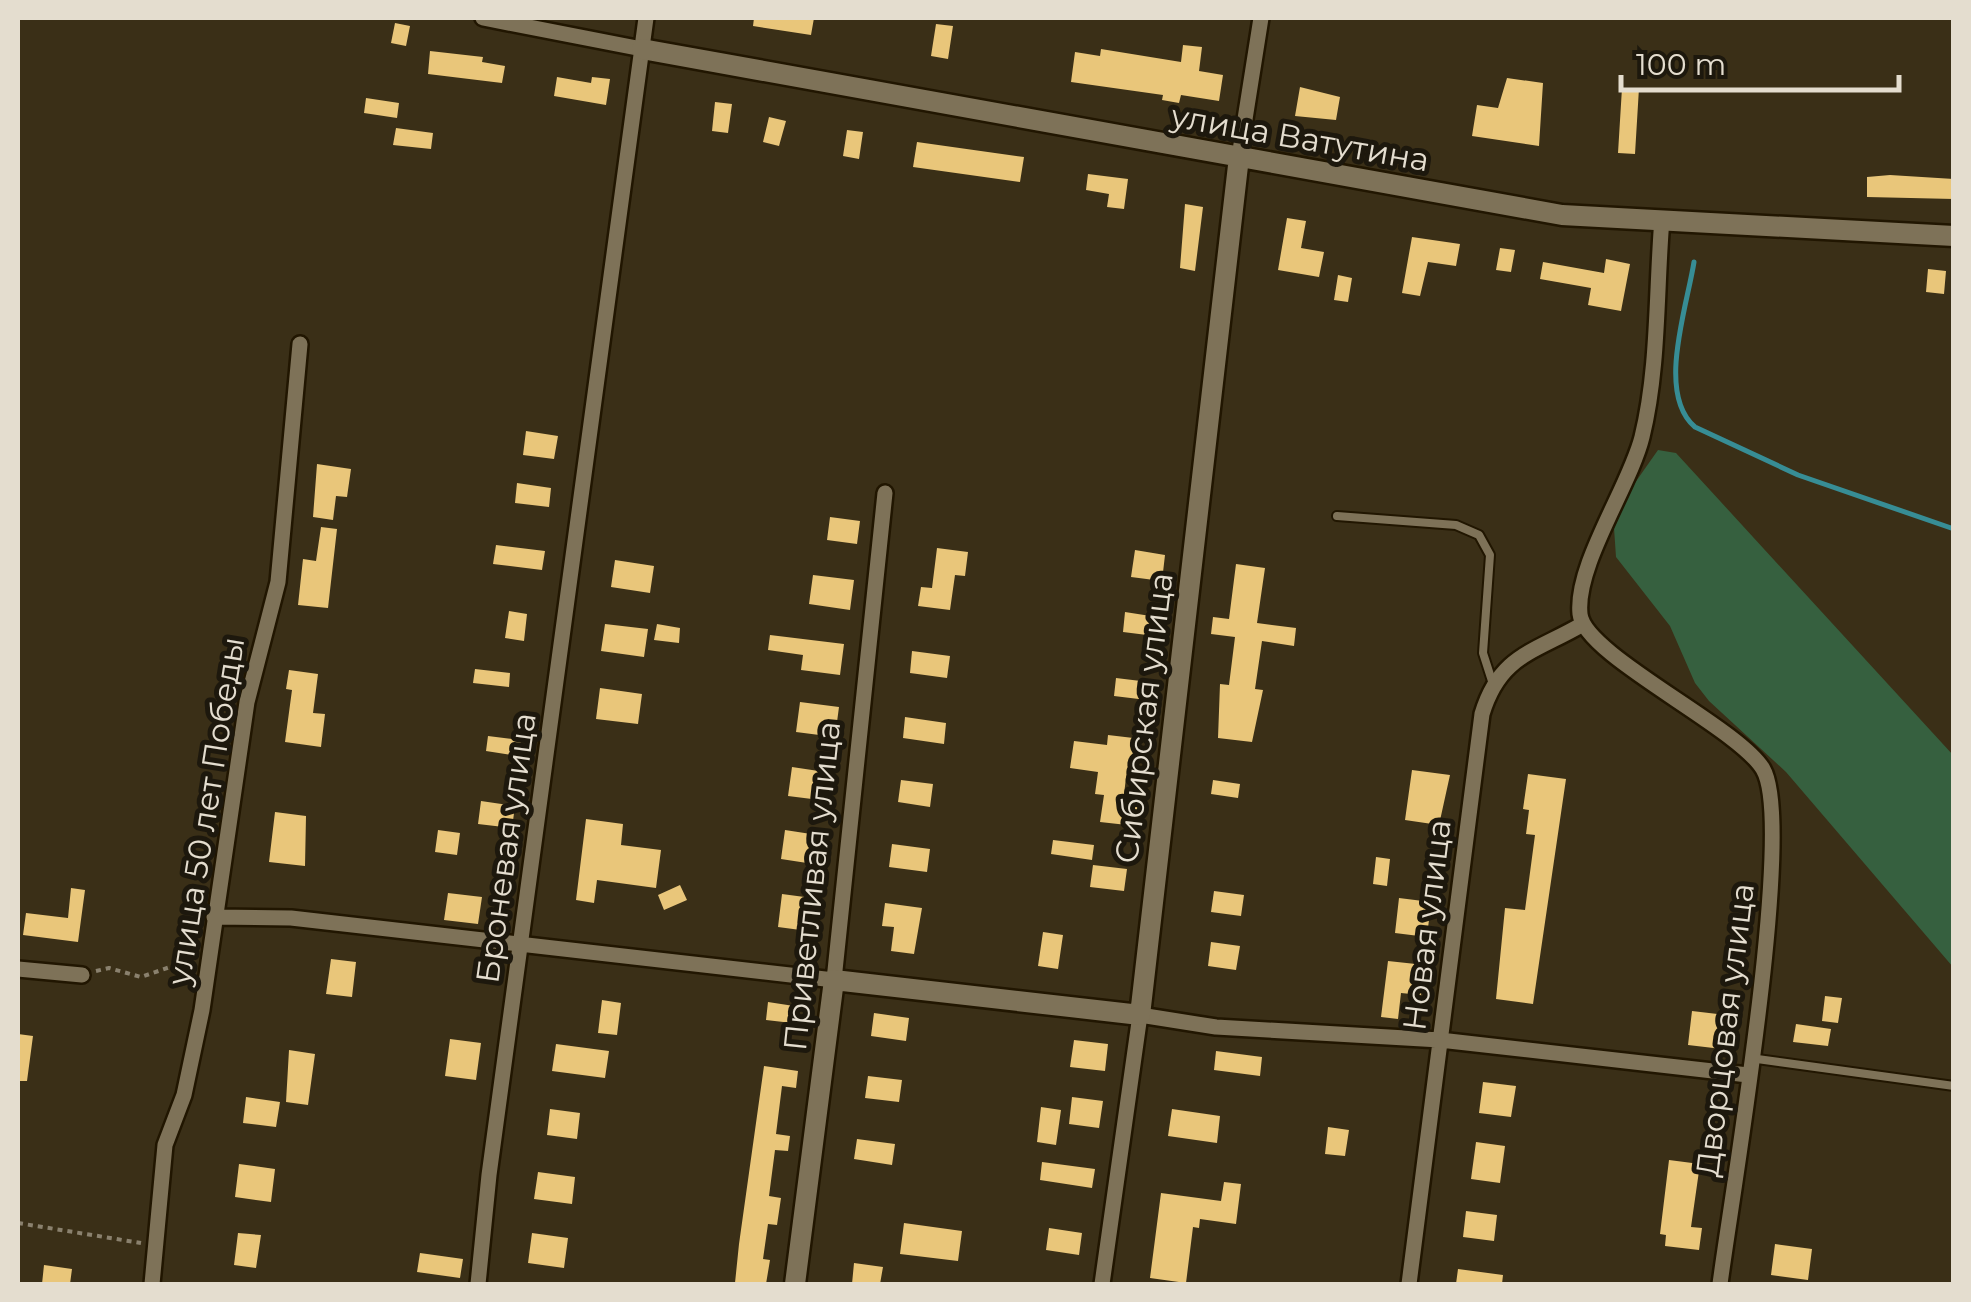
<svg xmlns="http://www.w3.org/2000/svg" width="1971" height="1302" font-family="Montserrat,sans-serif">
  <rect width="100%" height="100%" fill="#3a2f17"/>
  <!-- green -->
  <path fill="#36603f" d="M1658,450L1676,453L1953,755V967L1786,772L1709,701L1695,683L1670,626L1616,557L1614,528L1632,487Z"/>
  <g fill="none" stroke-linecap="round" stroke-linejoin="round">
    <!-- stream -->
    <path stroke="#378d95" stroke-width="5" d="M1694,262C1687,307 1656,394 1695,427L1798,475L1954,529"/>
  </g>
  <!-- building -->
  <path fill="#e9c67a" d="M754,18H814L811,35L753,26Z
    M395,23L410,26L406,46L391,43Z
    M936,24L953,26L948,59L931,56Z
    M1183,45L1202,47L1199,71L1223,75L1219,101L1181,95L1179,103L1162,100L1163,95L1071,82L1075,52L1100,56L1101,49L1181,62Z
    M430,51L483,57L482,62L505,66L502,83L428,74Z
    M557,77L591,83L592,77L610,79L606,105L554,96Z
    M1507,78L1543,83L1539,146L1472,136L1477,105L1498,108Z
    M1300,87L1340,97L1336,120L1295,116Z
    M1622,88H1639L1635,154L1618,153Z
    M366,98L399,103L397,118L364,113Z
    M715,102L732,104L728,133L712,131Z
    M769,117L786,121L779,146L763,142Z
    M396,128L433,133L431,149L393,145Z
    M847,130L863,132L859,159L843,156Z
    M917,142L1024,157L1020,182L913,167Z
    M1088,174L1128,179L1124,209L1107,207L1109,194L1086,190Z
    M1890,175L1954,179V199L1867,197V177Z
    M1185,204L1203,207L1195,271L1180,268Z
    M1287,218L1306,221L1301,248L1324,252L1319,277L1278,270Z
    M1412,237L1460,244L1456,266L1428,262L1420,296L1402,293Z
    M1500,248L1515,250L1511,272L1496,270Z
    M1606,259L1630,264L1621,311L1588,305L1591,288L1540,279L1543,262L1604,273Z
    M1928,269L1946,271L1944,294L1926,292Z
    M1338,275L1352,278L1348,302L1334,300Z
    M526,431L558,436L554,459L523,455Z
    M317,464L351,469L347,497L336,496L333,520L313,517Z
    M517,483L551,488L549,507L515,503Z
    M830,517L860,521L857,544L827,540Z
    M321,527L337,529L328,608L298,605L303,559L316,561Z
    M496,545L545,551L542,570L493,564Z
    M937,548L968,552L965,576L955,575L950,610L918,606L921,587L932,588Z
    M1135,550L1165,555L1162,581L1131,577Z
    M615,560L654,566L650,593L611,587Z
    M1236,564L1265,568L1257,623L1296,628L1294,646L1262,641L1255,689L1263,690L1252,742L1218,738L1220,684L1229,685L1235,637L1211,634L1213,617L1229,619Z
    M813,575L854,580L850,610L809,604Z
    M509,611L527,614L524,641L505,638Z
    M1125,612L1157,617L1155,636L1123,632Z
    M605,624L648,629L644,657L601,651Z
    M657,624L680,628L679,643L654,640Z
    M770,635L844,644L840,675L801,670L803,655L768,650Z
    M912,651L950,656L947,678L910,673Z
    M475,669L510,673L509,687L473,683Z
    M289,670L318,674L313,713L325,714L321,747L285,742L292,690L286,689Z
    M1116,678L1149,682L1147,700L1114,696Z
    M600,688L642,694L638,724L596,719Z
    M800,702L839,707L835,737L796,732Z
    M905,717L946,723L944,744L903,738Z
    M1108,735L1142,739L1138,770L1127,769L1123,803L1138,805L1136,826L1100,822L1104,795L1095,794L1098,772L1070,768L1074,741L1107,745Z
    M488,736L521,740L519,756L486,751Z
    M792,767L832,773L828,801L788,796Z
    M1412,770L1450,775L1439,825L1405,820Z
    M1528,774L1566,779L1533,1004L1496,999L1505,908L1525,910L1535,835L1526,834L1529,810L1523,809Z
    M901,780L933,784L930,807L898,802Z
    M1213,780L1240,784L1238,798L1211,794Z
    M481,801L515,806L512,828L478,824Z
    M275,812L306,816L305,866L269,862Z
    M586,819L623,824L621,845L661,850L656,888L597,880L594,903L576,900Z
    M438,830L460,833L457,855L435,852Z
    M785,830L824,836L820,865L781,859Z
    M1053,840L1094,845L1092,860L1051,854Z
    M892,844L930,849L927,872L889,867Z
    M1376,857L1390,859L1387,886L1373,884Z
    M1093,865L1127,869L1124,891L1090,887Z
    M680,885L687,900L664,910L658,895Z
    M71,888L85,890L78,942L23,935L26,913L68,918Z
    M1214,891L1244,895L1241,916L1211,912Z
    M448,893L482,897L478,924L444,920Z
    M782,894L812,898L808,931L778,927Z
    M1399,898L1431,902L1427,937L1395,933Z
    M885,903L922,908L914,954L891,951L894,927L882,926Z
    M1043,932L1063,935L1058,969L1038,966Z
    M1211,942L1240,946L1236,970L1208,966Z
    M331,959L356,962L352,997L326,994Z
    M1388,961L1425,965L1421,995L1401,993L1398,1019L1381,1017Z
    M1825,996L1842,998L1838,1023L1822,1021Z
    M602,1000L621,1003L617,1035L598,1033Z
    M768,1002L794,1006L792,1023L766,1020Z
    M1692,1011L1726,1015L1722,1049L1688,1045Z
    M874,1013L909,1018L906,1041L871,1036Z
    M1796,1024L1831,1029L1828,1046L1793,1042Z
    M18,1034L33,1036L27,1081H18Z
    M450,1039L481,1043L476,1080L445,1076Z
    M1074,1040L1108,1044L1105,1071L1070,1067Z
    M556,1044L609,1051L605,1078L552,1071Z
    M289,1050L315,1054L308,1105L286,1102Z
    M1216,1051L1262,1057L1260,1076L1214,1070Z
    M764,1066L798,1071L796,1088L782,1086L776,1134L790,1136L788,1151L775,1150L769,1196L781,1198L777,1225L768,1224L763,1259L770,1260L766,1284H743L735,1283L739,1244Z
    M868,1076L902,1080L899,1102L865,1098Z
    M1483,1082L1516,1086L1511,1117L1479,1113Z
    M246,1097L280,1102L276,1127L243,1123Z
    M1072,1097L1103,1101L1099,1128L1069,1124Z
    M1041,1107L1061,1110L1056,1145L1037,1142Z
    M550,1109L580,1113L577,1139L547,1135Z
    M1172,1109L1220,1116L1217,1143L1168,1136Z
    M1328,1127L1349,1130L1345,1156L1325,1154Z
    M857,1139L895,1144L892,1165L854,1159Z
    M1476,1142L1505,1146L1500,1183L1471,1179Z
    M1669,1160L1700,1164L1691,1227L1702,1228L1699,1250L1665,1246L1666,1235L1660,1234Z
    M1042,1162L1095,1169L1092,1188L1040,1180Z
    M239,1164L275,1169L271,1202L235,1197Z
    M538,1172L575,1177L572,1204L534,1199Z
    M1224,1182L1241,1184L1236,1224L1200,1219L1199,1228L1193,1227L1186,1283L1150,1278L1161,1193L1221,1201Z
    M1466,1211L1497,1215L1494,1241L1463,1237Z
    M904,1223L962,1231L958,1261L900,1254Z
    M1049,1228L1082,1233L1079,1255L1046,1250Z
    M238,1233L261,1235L256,1268L234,1265Z
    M532,1233L568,1238L564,1268L528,1263Z
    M1775,1244L1812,1249L1808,1280L1771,1275Z
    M420,1253L463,1259L460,1278L417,1272Z
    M854,1263L883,1267L880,1284H852Z
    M44,1265L72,1269L70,1284H42Z
    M1458,1269L1503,1275L1502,1284H1456Z"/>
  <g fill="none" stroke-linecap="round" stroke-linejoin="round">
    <!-- service casing -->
    <g stroke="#211601" stroke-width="12">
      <path id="service" d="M1337,516L1456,525L1479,535L1490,555L1483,653L1492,681
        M1750,1058L1954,1086"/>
    </g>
    <!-- minor casing -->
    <g stroke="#211601" stroke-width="20">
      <path id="minor" d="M483,18L642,49
        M1239,157L1261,18
        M1662,219C1656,290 1659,368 1642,437C1630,486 1575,565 1580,614C1584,655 1738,727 1763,769C1796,825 1731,1199 1720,1284
        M214,917L291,918L834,980L885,493
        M18,969L82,975
        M152,1284L165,1145L184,1095L202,1010L247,702L278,582L300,344
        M478,1284L489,1175L646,18
        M1102,1284L1140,1015L1216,1027L1440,1040L1748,1075
        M1409,1284L1482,714C1500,655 1533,653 1583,624"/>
    </g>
    <!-- tertiary casing -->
    <g stroke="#211601" stroke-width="25">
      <path id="tertiary" d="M642,49L1562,215L1954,236
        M795,1284L834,980L1140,1015L1239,157"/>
    </g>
    <!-- path -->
    <path stroke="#8a816e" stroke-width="4" stroke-dasharray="5 5" stroke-linecap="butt" d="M96,971L109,968L141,977L173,966L190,926L197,924
      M18,1223L141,1243"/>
    <!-- service -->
    <use href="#service" stroke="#7e7258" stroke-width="8"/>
    <!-- minor -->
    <use href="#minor" stroke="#7e7258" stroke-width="15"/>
    <!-- tertiary -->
    <use href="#tertiary" stroke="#7e7258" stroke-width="20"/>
  </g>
  <g text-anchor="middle" stroke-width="10" stroke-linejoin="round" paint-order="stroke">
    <!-- street labels -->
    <g font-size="32" fill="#e4ddcf" stroke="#1d180d">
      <text transform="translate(1300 138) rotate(10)" y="11">улица Ватутина</text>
      <text transform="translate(1144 718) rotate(-83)" y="11">Сибирская улица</text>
      <text transform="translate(206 811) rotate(-81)" y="11">улица 50 лет Победы</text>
      <text transform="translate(506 848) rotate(-82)" y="11">Броневая улица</text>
      <text transform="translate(812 886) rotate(-84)" y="11">Приветливая улица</text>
      <text transform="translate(1427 925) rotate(-83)" y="11">Новая улица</text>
      <text transform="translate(1725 1030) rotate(-83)" y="11">Дворцовая улица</text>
    </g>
  </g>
  <!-- border -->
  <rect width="1971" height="1302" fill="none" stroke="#e4ddcf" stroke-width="40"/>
  <!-- scale -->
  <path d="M1621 75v15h278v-15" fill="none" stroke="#e4ddcf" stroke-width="5"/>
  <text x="1636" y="75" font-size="30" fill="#e4ddcf" stroke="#1d180d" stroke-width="8" paint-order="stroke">100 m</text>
</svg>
